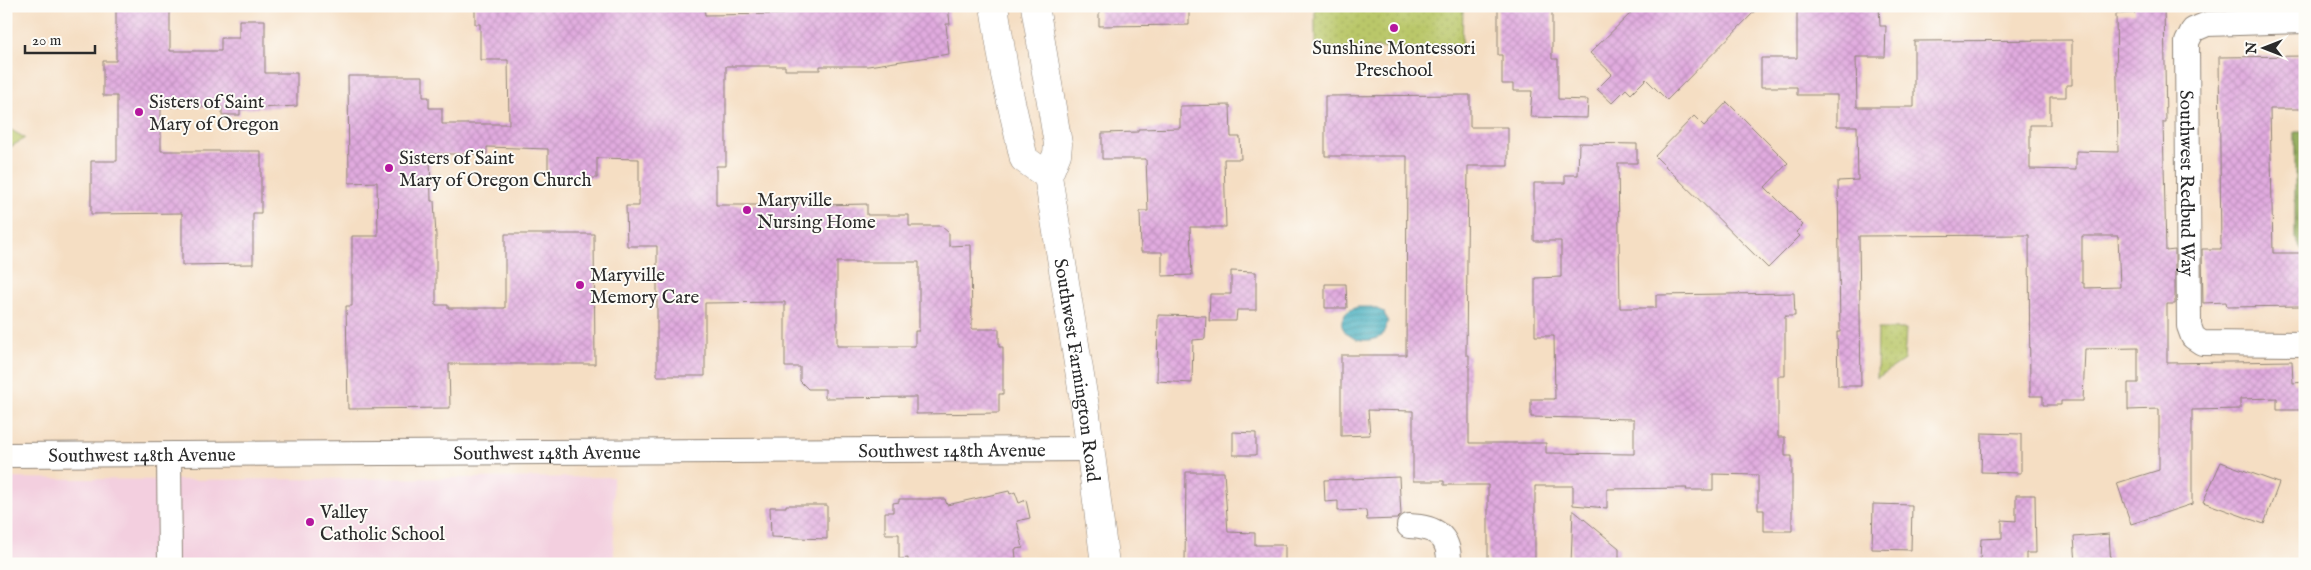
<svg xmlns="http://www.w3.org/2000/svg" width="2311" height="570" font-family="'IM FELL English',serif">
  <defs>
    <pattern id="grass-tufts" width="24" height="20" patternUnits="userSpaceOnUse" patternTransform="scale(1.25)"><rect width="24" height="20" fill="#bac769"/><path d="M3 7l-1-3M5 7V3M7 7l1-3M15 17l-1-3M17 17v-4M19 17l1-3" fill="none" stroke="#a0ab5b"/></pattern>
    <pattern id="forest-crowns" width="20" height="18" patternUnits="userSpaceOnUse" patternTransform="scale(1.25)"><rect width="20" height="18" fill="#93ac5d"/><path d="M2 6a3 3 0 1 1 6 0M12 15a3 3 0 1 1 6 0" fill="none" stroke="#788c4d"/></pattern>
    <pattern id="park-dots" width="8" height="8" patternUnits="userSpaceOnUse" patternTransform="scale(1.25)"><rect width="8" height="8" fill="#bac769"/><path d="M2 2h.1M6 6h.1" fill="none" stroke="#a0ab5b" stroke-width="1.8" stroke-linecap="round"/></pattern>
    <pattern id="water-rules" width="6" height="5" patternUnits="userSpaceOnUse" patternTransform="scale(1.25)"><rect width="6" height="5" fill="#3facbd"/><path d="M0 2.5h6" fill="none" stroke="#358c9a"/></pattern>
    <pattern id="building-cross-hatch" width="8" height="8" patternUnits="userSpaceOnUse" patternTransform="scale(1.25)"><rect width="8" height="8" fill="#e1abdf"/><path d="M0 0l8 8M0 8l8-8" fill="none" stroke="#c193c0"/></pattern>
  </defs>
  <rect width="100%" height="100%" fill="#fdfcf7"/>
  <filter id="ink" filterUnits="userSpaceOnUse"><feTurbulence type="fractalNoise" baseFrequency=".02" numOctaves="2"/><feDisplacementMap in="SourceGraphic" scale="10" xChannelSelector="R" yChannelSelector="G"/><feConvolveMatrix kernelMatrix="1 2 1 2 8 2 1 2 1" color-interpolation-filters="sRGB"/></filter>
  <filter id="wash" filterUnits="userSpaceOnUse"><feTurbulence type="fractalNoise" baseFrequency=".0096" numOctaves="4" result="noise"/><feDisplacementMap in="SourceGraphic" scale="20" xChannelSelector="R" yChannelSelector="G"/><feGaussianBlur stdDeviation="1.12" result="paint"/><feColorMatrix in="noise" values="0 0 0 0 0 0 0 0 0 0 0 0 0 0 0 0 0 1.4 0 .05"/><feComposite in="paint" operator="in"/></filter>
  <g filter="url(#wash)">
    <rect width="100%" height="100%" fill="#f5dec3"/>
    <!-- built -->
    <path fill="#f3cfdf" d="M613,477L614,564H6V478L168,480Z"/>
    <!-- grass -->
    <path fill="url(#grass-tufts)" stroke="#72794a" d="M6,127L25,138L9,148L8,216H6Z"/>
    <!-- forest -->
    <path fill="url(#forest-crowns)" stroke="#5f6c44" d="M2295,132H2305V253L2295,238Z"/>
    <!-- park -->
    <path fill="url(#park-dots)" stroke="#72794a" d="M1315,6H1463L1462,48H1315Z
      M1878,329H1906L1904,360L1877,378Z"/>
    <!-- water -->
    <path fill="url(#water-rules)" stroke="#356c74" d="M1357,307H1372L1384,312L1388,322L1382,336C1350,352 1324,318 1357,307Z"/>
    <g id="blocks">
      <!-- building -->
      <path fill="url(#building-cross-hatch)" fill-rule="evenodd" d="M116,6H170V51H221V38H239V20H265V73H297V106L240,109V115H222V107H161V151H261V213H253V264L182,265V213L91,214V161H117V96H103V61H116Z
        M475,6H704L705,15L784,14V6H836V8L948,6L950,24H946L949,54L868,66H820V70H785V66H726V166H716V205H798V201H821V205L867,204V215H909V226H941L949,233V246L971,245L972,329H999V347H1003V394H999V413L916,414V397L825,398V389H808L800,381V367H785V302L705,303V376H657V246H627L626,206H639V159L597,158V178H548V149L487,147V154H430L431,201H434L436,236V305H448V308H505V234H594L595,364H449L450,408L348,409L346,306H352V236H378L377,182L349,183L348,76H423V97H429V108H442V124H509L508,60H480V24H475ZM837,262H919V331H915V346H837Z
        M1099,6H1189V25L1099,26Z
        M1498,6H1552V59H1558V99L1588,100L1587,118L1530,117L1532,91H1513V84H1502V55H1498Z
        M1638,6H1760L1667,100L1646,79L1631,94L1626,89L1612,103L1597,89L1612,74L1590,53Z
        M1797,6H1879L1880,26H1886L1885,57H1856L1857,107H1914V41L2072,40V85H2066V97H2050V125H2030V169L2076,170V151L2118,152L2116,14L2135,13V6H2164L2166,122H2163L2166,251L2175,250V304H2167V363L2292,361L2293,383L2305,382V410H2277V398L2240,399V409L2192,410V504L2131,524L2117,483L2159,470V409L2128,410V383H2138V348L2085,349L2083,401H2061V405H2043V396H2030L2029,235L1859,236L1861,386H1838L1837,332H1840L1838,181L1858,180L1857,126H1837V95H1797V87H1761V58H1797ZM2082,236H2118L2120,287L2084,288V283H2082Z
        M2305,56V109H2270L2273,253H2305V293H2302V306L2227,307L2226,302L2203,303L2202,249H2221L2219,57Z
        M1470,95V127H1508V166H1468L1466,355H1469V443H1546V453L1634,454V419L1531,417V399H1555L1554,336H1535V278L1561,277V241H1534V183H1565V175H1578L1579,143L1637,144V163H1618L1620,308H1656V295L1794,293L1795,316H1785V376H1778V437H1785V456H1792V531H1764V510H1758V475L1713,474V490H1686L1687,488L1607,489V508L1573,505V486H1535V564H1488V485H1444V481H1413V411L1368,410L1370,435L1341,436V355H1406L1407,156H1325V96Z
        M1727,102L1788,163L1765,187L1803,225L1796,232L1800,236L1768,268L1655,156L1694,116L1704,126Z
        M1230,105L1231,137H1240L1241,159H1224L1226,227H1190L1192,275L1162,276V252H1141L1140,211H1148L1146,159H1102V133L1138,132V129L1180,128V106Z
        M1231,271L1256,272V310H1237L1236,321H1209L1210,294H1231Z
        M1325,284H1346L1347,308H1325Z
        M1158,315L1206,316L1205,339L1193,340L1192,383L1157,381Z
        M1233,432L1256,433V455H1233Z
        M1982,433L2021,434V473L1981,472Z
        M2221,462L2279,483L2264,524L2203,502Z
        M1186,472H1224L1228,532L1255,533V545H1285V564H1185Z
        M1399,477L1401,515L1397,519L1367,520L1366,510L1338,511V501L1325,502L1324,480Z
        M1009,491L1010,494L1015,492L1019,503L1026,500L1030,518L1017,521L1023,548L1015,549L1016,558L1013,559L1014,561L1002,564H908V558L899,559V534H885V512H893V503L899,502V499H945L947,505Z
        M2016,495H2035L2036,553H2026V563L1980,561L1981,539L2002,538V520L2016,521Z
        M1873,504L1912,505L1911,550L1872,549Z
        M786,505H827V539L771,537L770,507H786Z
        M1573,510L1619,548V564H1571Z
        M2109,534L2111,564H2076L2074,537Z"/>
    </g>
  </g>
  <g filter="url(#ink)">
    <use href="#blocks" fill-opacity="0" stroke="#908477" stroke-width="1"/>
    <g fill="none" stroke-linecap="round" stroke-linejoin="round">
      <!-- street casing -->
      <g stroke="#908477" stroke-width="26">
        <g id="street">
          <path id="s1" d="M2305,21L2207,24L2193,30L2187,42L2189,326L2193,337L2202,343L2305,344"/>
          <path id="s2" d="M6,455L1089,449"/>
          <path d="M169,455L170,564"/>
          <path d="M1409,526C1435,527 1450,535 1449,564"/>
        </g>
      </g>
      <!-- primary casing -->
      <g stroke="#908477" stroke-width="29">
        <g id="primary">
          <path d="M994,6L1005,75L1024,159L1048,176"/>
          <path id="s3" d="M1035,6L1058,144L1057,154L1048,176L1085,407L1105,564"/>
        </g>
      </g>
      <!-- street -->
      <use href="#street" stroke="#fff" stroke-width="24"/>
      <!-- primary -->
      <use href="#primary" stroke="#fff" stroke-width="28"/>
    </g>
  </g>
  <!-- markers -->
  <g fill="#b5179e" stroke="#fdfcf7" stroke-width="2">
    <circle cx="1394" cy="28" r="5"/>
    <circle cx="139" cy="112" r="5"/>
    <circle cx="389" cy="168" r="5"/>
    <circle cx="747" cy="210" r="5"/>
    <circle cx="580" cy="285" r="5"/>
    <circle cx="310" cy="522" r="5"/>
  </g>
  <g text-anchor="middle" stroke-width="4" stroke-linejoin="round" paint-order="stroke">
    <!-- poi labels -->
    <g font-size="19" fill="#2b2b2b" stroke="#fdfcf7" text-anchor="start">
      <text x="1394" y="54" text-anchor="middle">Sunshine Montessori<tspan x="1394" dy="22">Preschool</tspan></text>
      <text x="149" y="108">Sisters of Saint<tspan x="149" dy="22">Mary of Oregon</tspan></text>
      <text x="399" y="164">Sisters of Saint<tspan x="399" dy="22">Mary of Oregon Church</tspan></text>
      <text x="757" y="206">Maryville<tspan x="757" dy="22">Nursing Home</tspan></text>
      <text x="590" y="281">Maryville<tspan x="590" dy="22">Memory Care</tspan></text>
      <text x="320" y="518">Valley<tspan x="320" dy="22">Catholic School</tspan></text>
    </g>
    <!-- street labels -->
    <g font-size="19" fill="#2b2b2b" stroke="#fdfcf7">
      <text dy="7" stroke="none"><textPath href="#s1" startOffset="268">Southwest Redbud Way</textPath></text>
      <text dy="7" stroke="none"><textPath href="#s3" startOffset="370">Southwest Farmington Road</textPath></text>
      <text dy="7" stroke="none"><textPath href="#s2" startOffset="946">Southwest 148th Avenue</textPath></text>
      <text dy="7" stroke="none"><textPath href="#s2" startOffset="541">Southwest 148th Avenue</textPath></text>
      <text dy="7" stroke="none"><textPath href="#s2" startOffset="136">Southwest 148th Avenue</textPath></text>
    </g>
  </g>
  <!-- margin -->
  <rect width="2311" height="570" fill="none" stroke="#fdfcf7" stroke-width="25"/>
  <!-- north arrow -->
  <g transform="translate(2264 48) rotate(270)" stroke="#fdfcf7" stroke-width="4" paint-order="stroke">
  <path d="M0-4L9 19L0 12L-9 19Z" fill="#2b2b2b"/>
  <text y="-8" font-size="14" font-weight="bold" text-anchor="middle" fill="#2b2b2b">N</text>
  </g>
  <!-- scale -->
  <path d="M25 45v8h70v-8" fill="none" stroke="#2b2b2b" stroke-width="2.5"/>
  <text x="32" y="45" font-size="15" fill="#2b2b2b" stroke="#fdfcf7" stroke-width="4" paint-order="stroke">20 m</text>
</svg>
